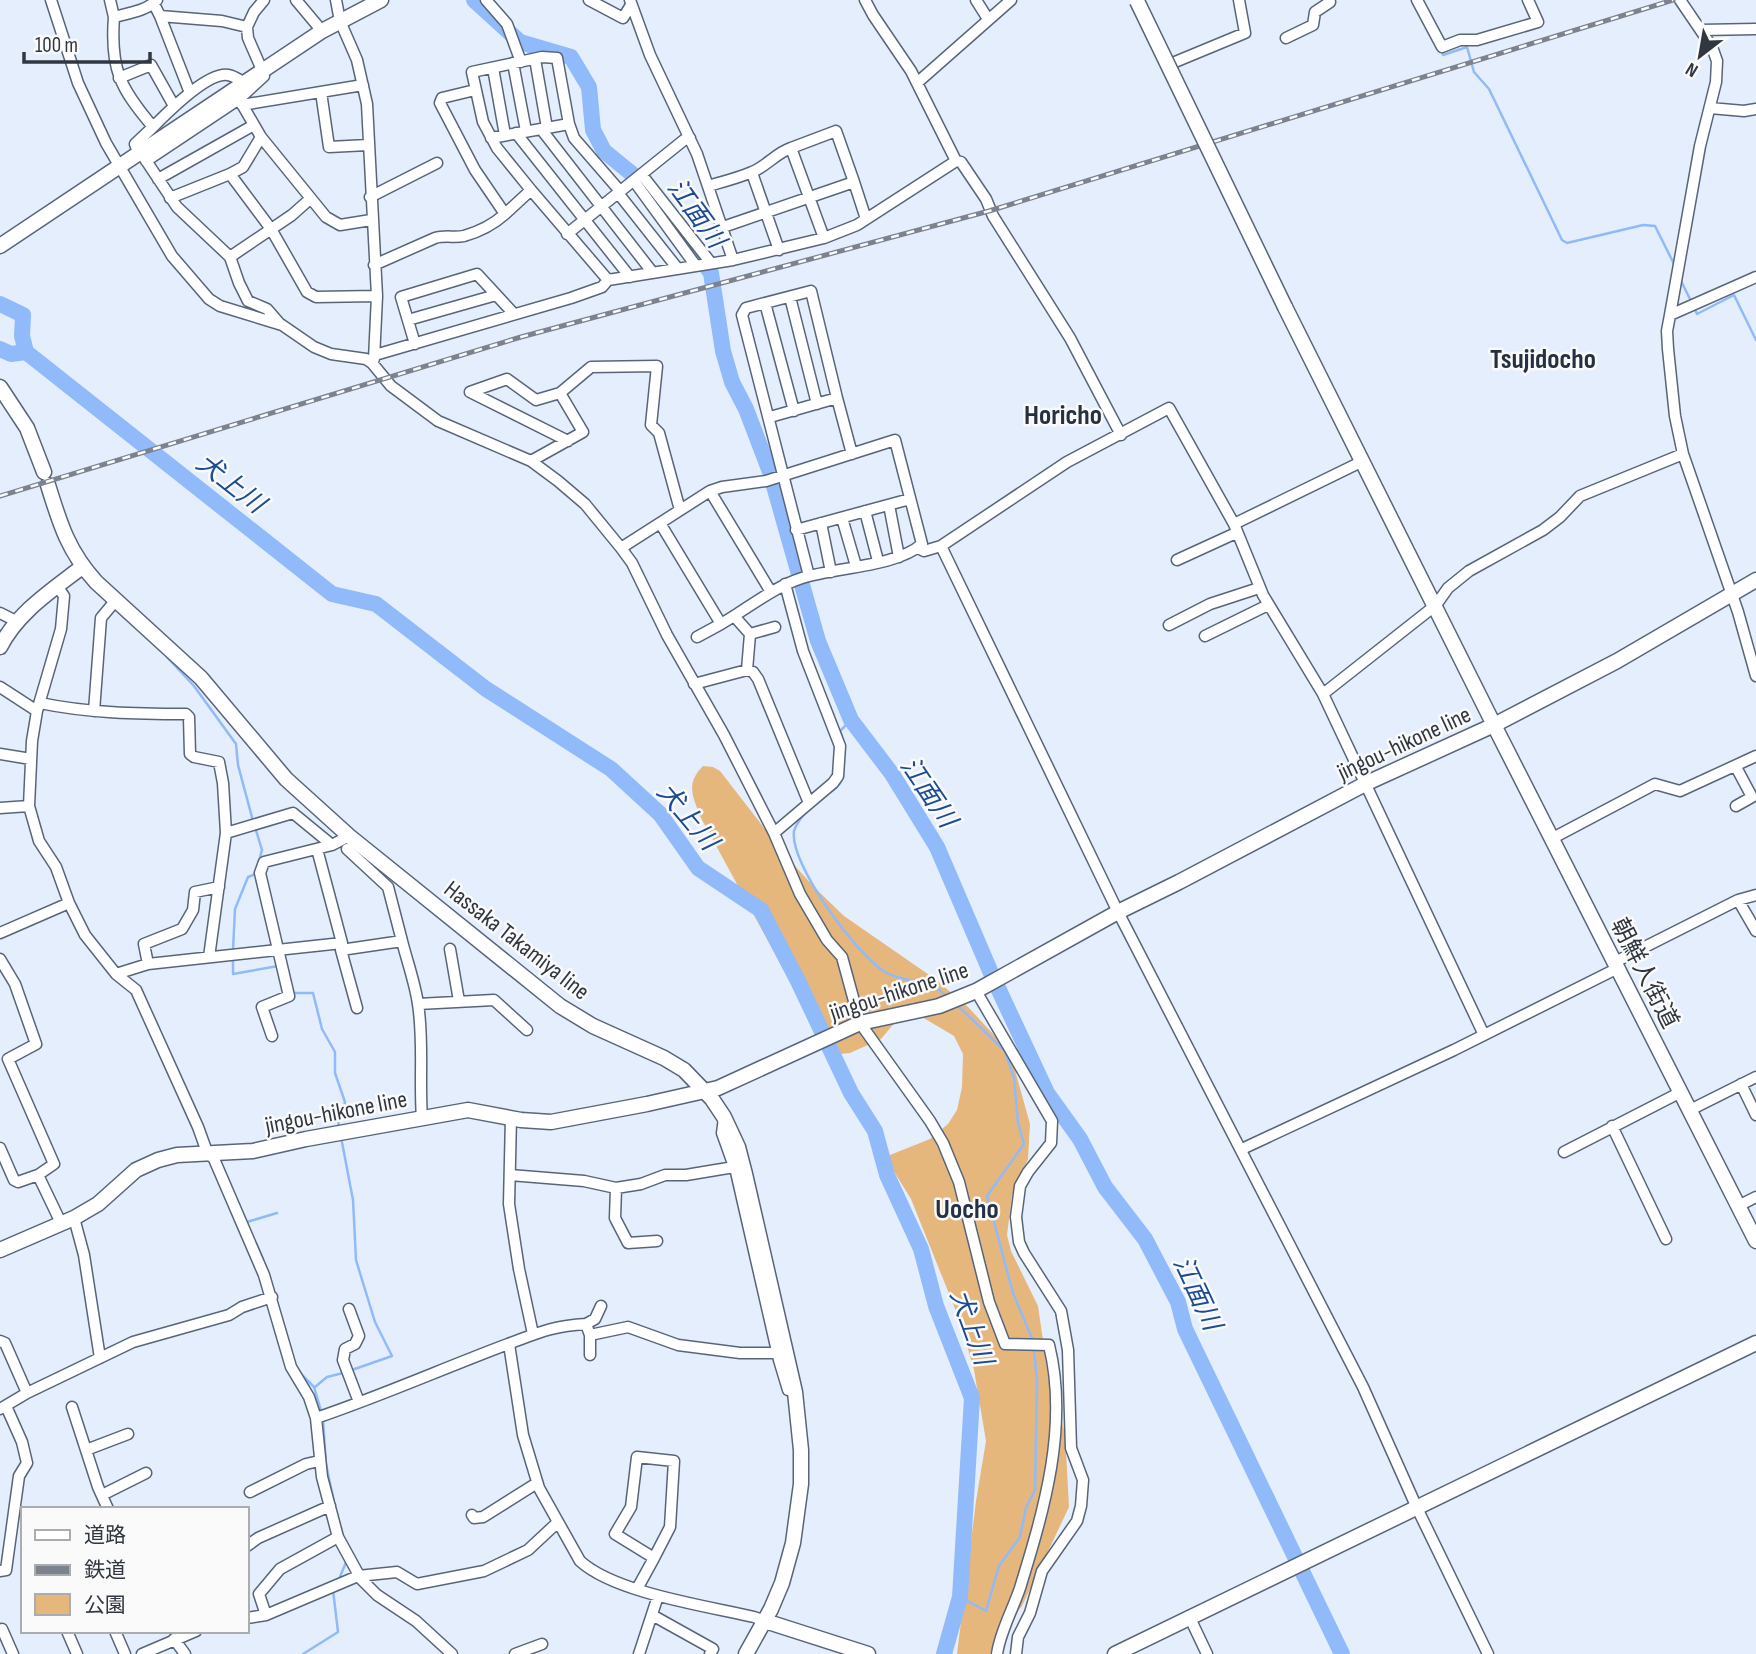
<svg xmlns="http://www.w3.org/2000/svg" width="1756" height="1654" font-family="'Sofia Sans Condensed','Noto Sans JP',sans-serif">
  <rect width="100%" height="100%" fill="#e5eefc"/>
  <!-- green -->
  <path fill="#e6b77c" d="M703,766L713,767L720,771L785,855L815,888L844,916L935,979L968,1007L994,1035L1013,1063L1030,1124L1028,1159L1012,1195L1007,1235L1011,1251L1038,1306L1049,1382L1065,1433L1069,1507L1022,1606L993,1644L990,1654H957L976,1501L986,1441L974,1370L960,1321L911,1199L885,1157L930,1139L948,1124L957,1110L962,1087L963,1054L954,1036L922,1017L897,1020L881,1039L850,1053L830,1055L701,818C693,797 685,784 703,766Z"/>
  <g fill="none" stroke-linecap="round" stroke-linejoin="round">
    <!-- stream -->
    <path stroke="#90bafa" stroke-width="2.5" d="M1440,49L1443,55L1467,47L1474,72L1489,89L1562,240L1567,243L1643,225L1655,226L1675,266
      M1680,279L1691,301
      M1694,307L1697,314L1734,295L1756,340
      M167,657L194,686L236,744L238,765L253,821
      M842,736L840,731L851,720
      M826,795C834,790 843,784 843,774
      M805,813C801,818 796,824 794,831C789,864 857,955 885,972C900,981 921,980 936,988C940,990 945,995 949,998
      M255,827L262,850L259,861
      M233,950L235,909L248,877L256,874
      M233,957V974L278,966
      M292,993H313L322,1029L335,1052V1073L345,1102L344,1106L337,1109L339,1129
      M956,1004L1005,1051L1014,1078L1018,1123L1024,1144L987,1196L1013,1293L1034,1343
      M341,1137L353,1200L356,1260L375,1322L392,1356L349,1371
      M247,1222L277,1213
      M256,1243L263,1259
      M270,1279L280,1313
      M301,1374L314,1387L322,1414
      M315,1387L327,1377L343,1373
      M323,1420L326,1464L335,1507
      M339,1579L347,1560
      M960,1597L986,1611L999,1566L1020,1537L1026,1508L1035,1490L1037,1382L1034,1349
      M303,1654L338,1632L333,1590"/>
    <!-- river -->
    <path stroke="#90bafa" stroke-width="16" d="M474,0L520,42L571,57L589,87L593,130L604,151L648,187
      M673,222L711,273L723,351L732,382L746,409L770,472L818,641L851,720L892,774L937,847L991,973L1047,1093L1080,1139L1105,1187L1145,1239L1178,1302L1185,1329L1342,1654
      M0,304L23,315L22,336L26,352L332,594L376,604L486,689L611,769L660,814L698,868L761,910L798,981L851,1093L875,1131L887,1175L921,1249L936,1306L972,1398L960,1597L944,1654
      M0,349L11,354L26,352"/>
    <!-- street casing -->
    <g stroke="#586579" stroke-width="13">
      <path id="street" d="M51,0L78,83L106,143L172,256L209,299L220,306L282,325L314,347L331,354L366,359L372,363L391,386L438,421L531,461L558,481L585,504L621,548L632,563L667,635L724,735L774,833L800,894L827,940L842,957L860,1023L930,1121L943,1143L959,1182L989,1302L1005,1344L1049,1345C1069,1426 1044,1510 1020,1588C1013,1609 1000,1632 997,1654
        M110,0L114,17C129,13 146,11 157,0
        M296,0L322,31
        M336,0L340,21L357,60L367,104L377,296L374,359
        M486,0L507,24L521,62
        M589,0L623,18L631,5
        M630,0L650,55L697,154L733,260
        M865,0L873,15L911,71L956,161L961,162L986,199L993,216L1070,338L1121,435
        M976,0L988,19
        M1417,0L1442,47L1460,40H1477L1538,22L1528,0
        M154,4L160,16L222,21L247,27L248,38L262,70
        M160,16L190,93
        M114,17C110,69 120,88 153,127L135,144L136,147
        M247,27L254,12L264,0
        M1701,30L1756,29
        M1286,38L1313,25L1315,12L1330,2L1328,0
        M535,59L547,128
        M1175,62L1245,33L1239,0
        M513,63L526,131
        M493,68L505,135
        M119,78L151,65L174,106
        M918,82L1011,0
        M321,92L329,147L368,145
        M239,99L261,137L326,217L340,225L371,220
        M242,105L363,85
        M1710,108L1744,111L1756,109
        M153,127C167,113 207,72 228,75C234,76 238,79 243,82
        M541,129L653,273
        M516,133L630,277
        M261,137L243,167L230,174L271,229L307,292L316,297L377,296
        M491,138L569,124
        M145,159L177,207L230,257L292,215L310,199
        M146,161L239,99L264,76
        M752,173L779,250
        M642,175L711,263
        M158,179L254,125
        M634,181L696,266
        M854,182L866,219
        M708,186C722,182 738,178 752,172C767,166 776,153 791,148L824,238
        M531,190L497,148L483,122L472,72L542,57L557,58L569,124L574,138L620,191
        M618,193L678,269
        M370,197L437,163
        M170,198L230,174
        M723,227L854,182L836,131L791,148
        M567,234L684,140L690,138
        M230,257L239,283L248,301L267,309L280,324
        M374,265L435,238C445,235 455,238 464,236C478,232 494,224 505,214
        M1756,277L1670,315L1667,331L1668,349L1675,416L1683,454L1738,612L1756,676
        M608,280L733,260L824,238L857,225L956,161
        M790,297L817,404
        M765,303L794,411
        M1670,315L1700,146L1716,82L1717,61L1712,47L1680,0
        M408,320L496,295
        M415,344L401,297L477,274L514,314
        M375,355L571,298L602,287L608,280L531,190L505,214L475,170L440,103L442,98L475,90
        M560,393L591,367L657,366L651,425L659,433L680,510
        M770,417L837,398L852,454
        M531,461L583,432L560,393L536,400L507,379L470,392L568,441
        M710,491L722,487L766,481L895,440L922,544C896,567 836,567 802,578C777,586 756,602 734,616L750,634L747,670
        M889,505L899,557
        M865,511L878,561
        M842,518L856,566
        M660,523L721,624L734,616
        M821,523L831,572
        M1234,524L1263,595L1323,694L1484,1035
        M796,530L910,499
        M941,546L1118,912L1363,1387L1417,1508L1488,1654
        M621,548L710,491L771,592
        M918,548L924,551L941,546L1067,462L1169,408L1234,524L1363,461
        M1177,560L1236,533
        M809,576L742,315L746,308L811,291L837,398
        M57,586L64,596L61,629L37,711L32,741L29,806L39,841L56,867L69,903L85,935L116,974L136,990L198,1127L207,1152L214,1159L264,1275L291,1367L309,1397L316,1418L322,1477L338,1537L361,1579L377,1595L416,1621L452,1654
        M0,613L16,621
        M1169,625L1210,604L1259,588
        M750,634L775,627
        M1205,636L1268,605
        M697,637L721,624
        M694,684L747,670L753,672L758,679L809,803
        M0,687L37,711
        M1323,694L1436,605L1448,588L1469,571L1543,530L1560,517L1580,496L1683,454
        M40,703C88,713 137,714 186,714L189,717L190,754L194,757L219,762L223,783L226,833L209,957
        M94,711L101,618L116,600
        M0,754L31,759
        M1736,767L1752,797L1736,806
        M0,808L29,806
        M226,833L293,813L332,845
        M774,833L833,783L838,776L840,746L803,651L785,584
        M1551,839L1655,784L1680,791L1756,756
        M317,849L342,943L341,950L402,941C407,961 415,983 418,1004C424,1042 419,1080 422,1118
        M347,849L388,887L402,941
        M1738,900L1756,895
        M0,933L69,903
        M450,949L459,1001
        M341,950L357,1008
        M0,959L15,984L36,1044L8,1059L54,1164L38,1175L61,1223
        M1615,962L1738,900L1756,931
        M148,964L144,944L182,929L193,910L195,892L219,887
        M116,974L148,964L342,943
        M976,991L1052,1121L1051,1143L1028,1172L1020,1186L1016,1217L1019,1242L1024,1253L1061,1311L1068,1350L1071,1448L1083,1480L1081,1506L1077,1521L1042,1571L1030,1613L1018,1637L1016,1654
        M418,1004L494,1000L527,1030
        M272,1036L262,1007L289,996L260,873L264,862L332,845L349,836
        M1741,1084L1756,1115
        M1690,1110L1756,1077
        M511,1117L509,1204L519,1269L533,1334
        M724,1118L722,1133L736,1172L779,1360L788,1390L792,1391
        M1612,1126L1666,1239
        M0,1148L14,1180L18,1182L38,1175
        M1242,1149L1454,1050L1618,968
        M1564,1152L1681,1092
        M510,1175L584,1181L616,1188L615,1218L628,1243L657,1241
        M616,1188L641,1184L665,1175H686L734,1167
        M1738,1206L1756,1197
        M74,1218L84,1255L100,1358
        M349,1309L359,1336L355,1344L345,1349L343,1360L359,1402
        M586,1324L595,1319L601,1306
        M590,1335V1355
        M0,1341L5,1343L27,1393
        M509,1344L523,1435L539,1488L580,1561C615,1593 707,1606 754,1617L765,1621
        M72,1407L98,1487L108,1509
        M0,1409L27,1393L133,1342L229,1315L242,1307L272,1297
        M316,1418C381,1396 444,1368 508,1344C538,1333 552,1326 586,1324L590,1335L628,1327L678,1345L740,1353H777
        M86,1450L128,1434
        M250,1492L306,1464L319,1461
        M102,1495L146,1473
        M472,1515L474,1518L483,1517L537,1483
        M247,1546L258,1538L330,1506
        M0,1571L6,1570L19,1476L27,1463L22,1442L6,1406
        M637,1589L654,1558L615,1534L631,1507L637,1457L674,1461L670,1527L654,1558
        M266,1615L259,1594L280,1569L338,1537
        M652,1615L713,1649L710,1654
        M1189,1616L1207,1654
        M247,1618L266,1615L358,1576L397,1572L417,1584L484,1571L528,1550L558,1522
        M2,1629L13,1654
        M67,1631L77,1654
        M115,1631L125,1654
        M174,1639L185,1654
        M142,1654L196,1631
        M515,1654L542,1644
        M639,1654L658,1596"/>
    </g>
    <!-- secondary casing -->
    <g stroke="#586579" stroke-width="17">
      <path id="secondary" d="M0,246L322,31L381,0
        M1285,307L1494,725L1756,1241
        M0,387L27,428L44,472
        M48,485C60,524 68,551 96,582L201,678L286,779L349,836L560,1006L593,1026L664,1058L684,1070L712,1099L724,1117L738,1147L745,1174L795,1392L801,1450V1484L793,1543L782,1583L771,1609L746,1654
        M0,647C18,612 51,591 82,567
        M0,1250L74,1218L98,1204L136,1170L158,1160L177,1155L253,1151L306,1139L468,1110L521,1120L551,1122L647,1104L718,1088L860,1023L939,1006L976,991L1118,912L1179,882L1367,783L1494,725L1617,661L1756,580
        M765,1621L868,1654
        M1115,1654L1756,1343"/>
    </g>
    <!-- street -->
    <use href="#street" stroke="#fff" stroke-width="10"/>
    <!-- secondary -->
    <use href="#secondary" stroke="#fff" stroke-width="14"/>
    <!-- rail casing -->
    <g stroke="#7c838e" stroke-width="5">
      <path id="rail" d="M0,496L521,337L989,211L1673,0"/>
    </g>
    <!-- rail -->
    <use href="#rail" stroke="#fafafa" stroke-width="2.5" stroke-dasharray="8" stroke-linecap="butt"/>
    <!-- secondary-bridge casing -->
    <g stroke="#586579" stroke-width="17" stroke-linecap="butt">
      <path id="secondary-bridge" d="M1137,1L1285,307"/>
    </g>
    <!-- secondary-bridge -->
    <use href="#secondary-bridge" stroke="#fff" stroke-width="14"/>
  </g>
  <g text-anchor="middle" stroke-width="5" stroke-linejoin="round" paint-order="stroke">
    <!-- street labels -->
    <g font-size="24" fill="#313740" stroke="#fafafa">
      <text transform="translate(1404 743) rotate(-25)" y="8">jingou-hikone line</text>
      <text transform="translate(517 940) rotate(38)" y="8">Hassaka Takamiya line</text>
      <text transform="translate(1645 973) rotate(63)" y="8">朝鮮人街道</text>
      <text transform="translate(899 991) rotate(-18)" y="8">jingou-hikone line</text>
      <text transform="translate(336 1112) rotate(-11)" y="8">jingou-hikone line</text>
    </g>
    <!-- water labels -->
    <g font-size="26" font-style="italic" fill="#1a4c95" stroke="#fafafa">
      <text transform="translate(697 213) rotate(54)" y="9">江面川</text>
      <text transform="translate(231 483) rotate(38)" y="9">犬上川</text>
      <text transform="translate(929 792) rotate(56)" y="9">江面川</text>
      <text transform="translate(688 816) rotate(50)" y="9">犬上川</text>
      <text transform="translate(1198 1293) rotate(65)" y="9">江面川</text>
      <text transform="translate(972 1327) rotate(70)" y="9">犬上川</text>
    </g>
    <!-- quarter labels -->
    <g font-size="28" font-weight="bold" fill="#253142" stroke="#fafafa">
      <text x="1543" y="368">Tsujidocho</text>
      <text x="1063" y="424">Horicho</text>
      <text x="967" y="1218">Uocho</text>
    </g>
  </g>
  <!-- legend -->
  <rect x="21" y="1507" width="228" height="126" fill="#fafafa" stroke="#aaacb0" stroke-width="2"/>
  <rect x="35" y="1530" width="35" height="10" fill="#ffffff" stroke="#aaacb0" stroke-width="2"/>
  <text x="84" y="1542" font-size="21" fill="#313740">道路</text>
  <rect x="35" y="1565" width="35" height="10" fill="#7c838e" stroke="#aaacb0" stroke-width="2"/>
  <text x="84" y="1577" font-size="21" fill="#313740">鉄道</text>
  <rect x="35" y="1594" width="35" height="21" fill="#e6b77c" stroke="#aaacb0" stroke-width="2"/>
  <text x="84" y="1612" font-size="21" fill="#313740">公園</text>
  <!-- north arrow -->
  <g transform="translate(1700 56) rotate(211)" stroke="#fafafa" stroke-width="5" paint-order="stroke">
  <path d="M0-5L12 26L0 18L-12 26Z" fill="#313740"/>
  <text y="-10" font-size="19" font-weight="bold" text-anchor="middle" fill="#313740">N</text>
  </g>
  <!-- scale -->
  <path d="M24 52v10h126v-10" fill="none" stroke="#313740" stroke-width="3.5"/>
  <text x="35" y="52" font-size="21" fill="#313740" stroke="#fafafa" stroke-width="5" paint-order="stroke">100 m</text>
</svg>
